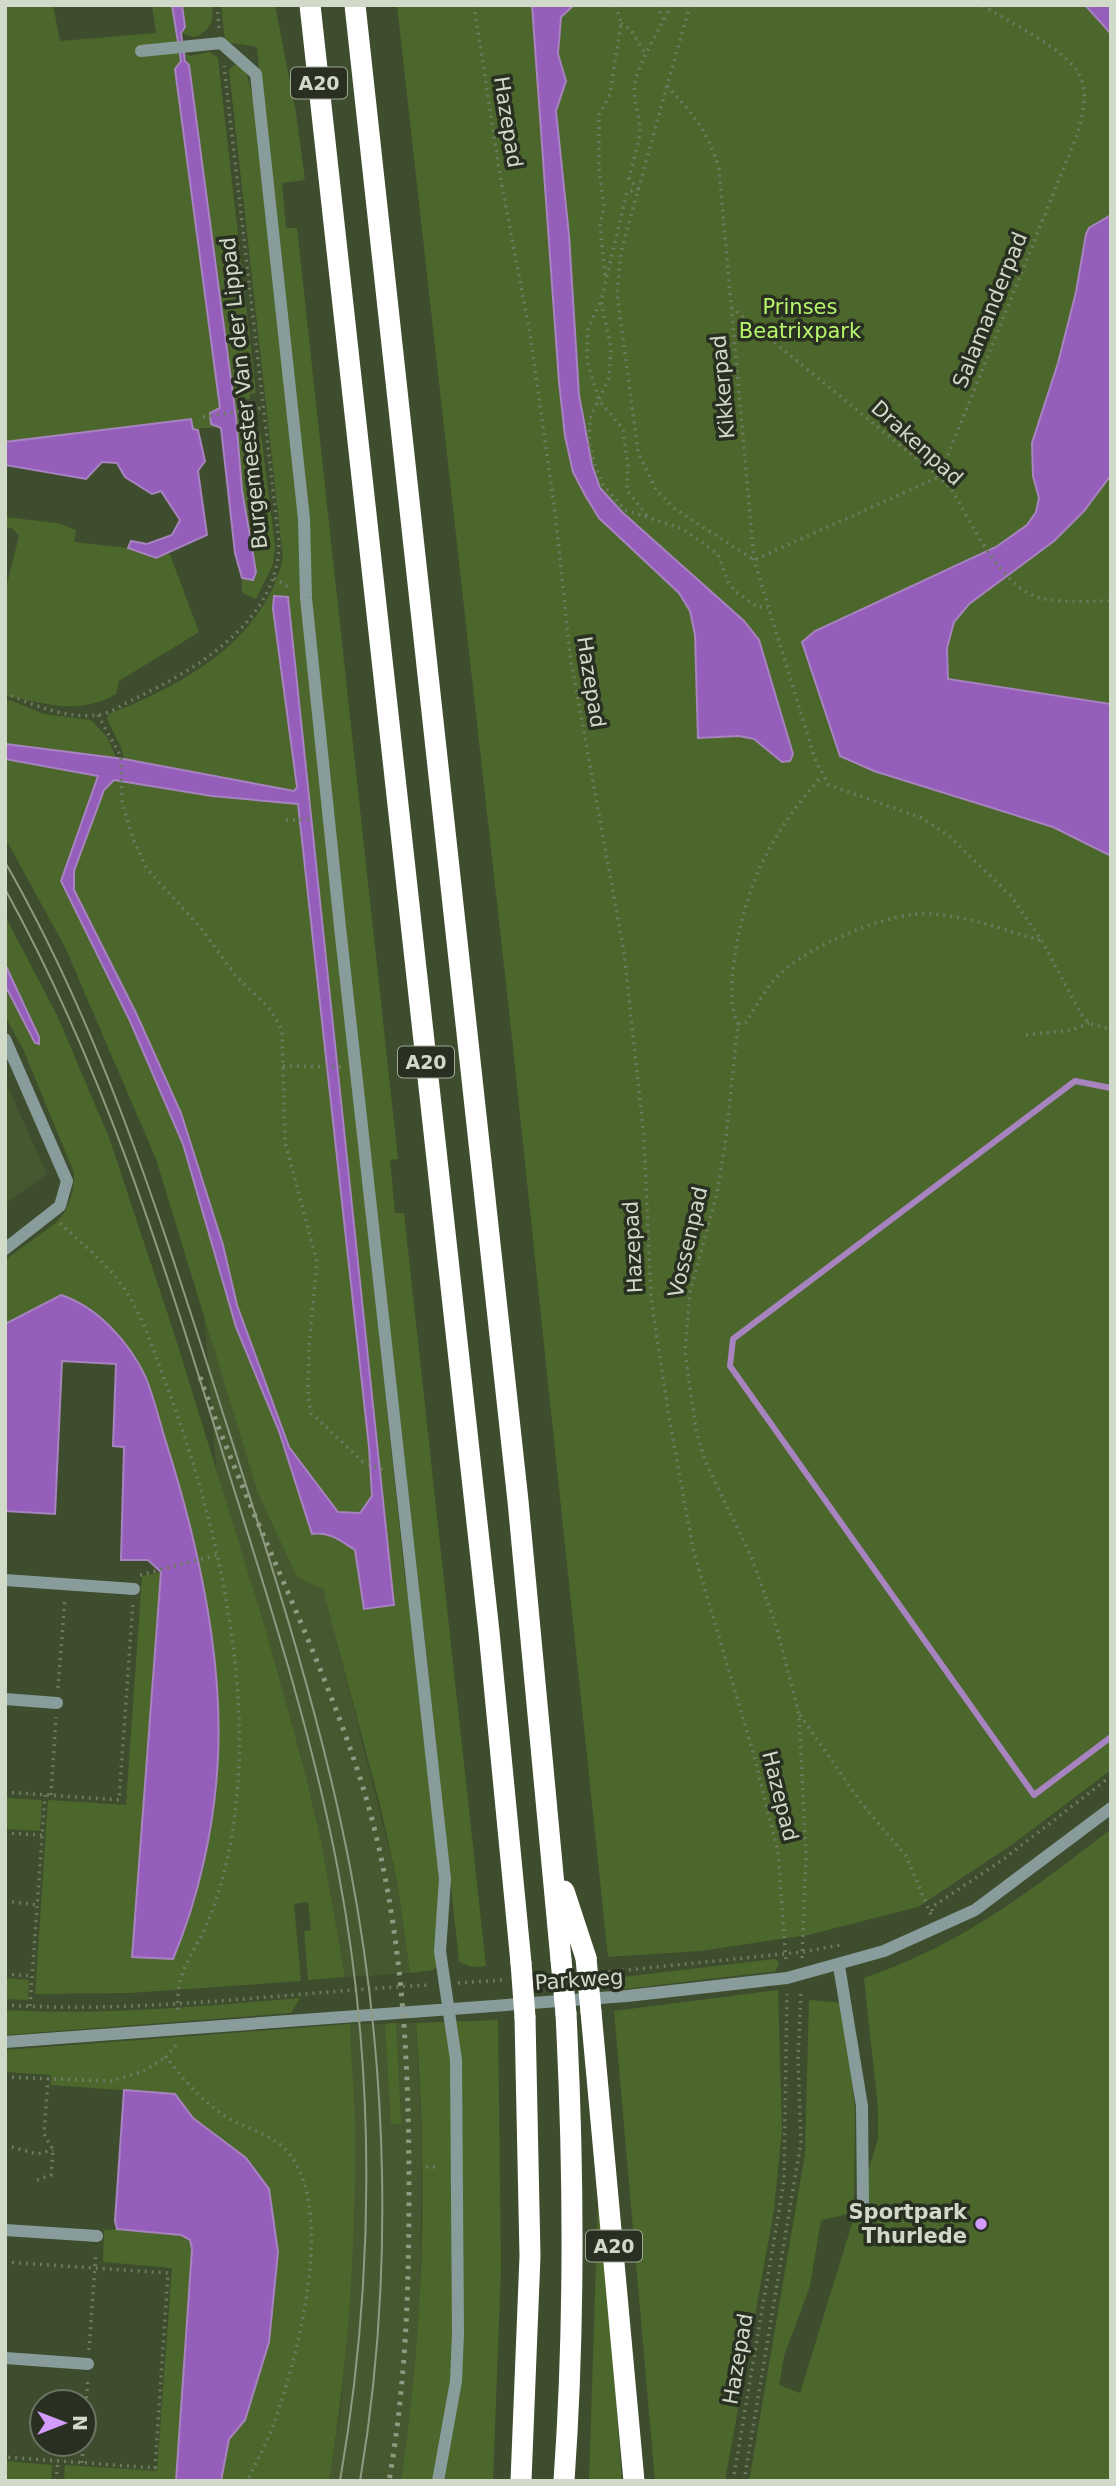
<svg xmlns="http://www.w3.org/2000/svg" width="1116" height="2486" font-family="'DejaVu Sans',sans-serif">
  <rect width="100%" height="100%" fill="#3d4d2d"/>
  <!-- built -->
  <path fill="#455830" d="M5,1080L47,1174L5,1204Z
    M204,1314L258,1493L325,1594L398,1885L410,1973L345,1977L322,1845L305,1772L267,1634L217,1480Z
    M416,2023L422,2137L420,2310L413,2401L401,2481H329L341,2407L353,2239L355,2131L350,2024Z"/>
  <!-- green -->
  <path fill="#4c672b" d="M5,5H53L60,41L156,33L152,5H172L181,61L175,69L220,409L212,411L221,427L193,429L191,419L5,442Z
    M182,5H212C214,21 210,32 194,37L181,33L185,27Z
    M221,5H275L296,113L305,180L282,183L286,228H297L398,1159L390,1160L395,1213H404L486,1966L472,1967L459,1962L424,1632L415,1582L321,720L257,47L225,42Z
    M397,5H1111V1770L1013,1844L918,1907L808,1935L700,1951L608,1957L511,1029Z
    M210,52L218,58L256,393L250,394V399L237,401L241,430L254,429L255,435L261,434L275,546L273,564L256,599L242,593V578L253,580L256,572L242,490L236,417L189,65L184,53L190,56Z
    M234,65H240L247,75L257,111L299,500L301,602L405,1579L415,1631L441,1879L436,1967L433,1970L410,1973L398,1886L380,1805L323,1589L297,1577L258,1493L156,1159L65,947L5,838V759L98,776L61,881L130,1021L183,1144L231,1308L279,1431L312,1534C329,1531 341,1541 355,1550L364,1609L393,1605L288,597L297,787L294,792L124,759L121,747L107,719L109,714C182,685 264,641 283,558L229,70Z
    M5,517L57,523L76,530L74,542L128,548L156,558L169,552L199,632L119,681L116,694C78,716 46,703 5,696V592L19,536L12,528H5Z
    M10,700L44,714L91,720L107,737L117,759L5,744V701Z
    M113,780L212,796L298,804L369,1447L372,1497L360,1513L338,1512L289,1447L237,1305L223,1245L181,1113L137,1015L74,890V871L104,790Z
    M5,916L57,1015L110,1140L174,1333L267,1634L305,1772L322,1845L345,1977L308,1980L304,1931L311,1930L308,1902L294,1904L301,1981L130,1993L35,1994L48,1800L126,1805L142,1576L161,1572L132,1957L173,1959L184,1933L204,1857L218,1716L205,1602L145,1377L61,1295L5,1324V1260L57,1222C70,1208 74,1191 74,1173L23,1049L5,1016V985L35,1042L39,1044L5,964Z
    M5,1798L42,1800L40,1831L5,1829Z
    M1111,1829V2481H749L805,2154L809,2000L843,2003L855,2109L854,2213L821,2220L810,2286L784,2356L779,2385L800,2393L878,2139V2108L864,1978C963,1944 1029,1892 1111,1829Z
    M775,1959L779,1962L776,1971L624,1989L623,1977Z
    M5,1978L29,1980L28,2000L5,1999Z
    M778,1990L782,2129L774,2210L725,2481H655L614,2011Z
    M300,1998L291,2013L5,2035V2010C103,2016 202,2006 300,1998Z
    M498,2020L501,2268L493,2481H401C424,2331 428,2173 416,2023Z
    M396,2023L401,2124H391L385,2024Z
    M350,2024C351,2059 355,2095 355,2130C356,2248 348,2365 329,2481H221L229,2439L245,2420L269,2342L278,2252L269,2189L246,2158L193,2118L175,2094L51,2085V2075L5,2072V2050Z
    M599,2169L622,2481H589Z
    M117,2229L181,2235L190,2239L192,2249L176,2481H64L65,2465L157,2471L172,2268L103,2262L104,2230Z
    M5,2461L52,2465L51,2481H5Z"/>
  <!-- water -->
  <path fill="#955ebb" stroke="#a783bf" stroke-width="2" fill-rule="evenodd" d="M172,5H182L185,27L181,33L185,61L189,65L236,417L242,490L256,572L253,580L242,578L235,553L221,428L211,424L210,413L220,408L175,69L181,61Z
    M532,5H574L561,17L558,54L566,81L556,111L569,235L579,395L592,465L600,488L622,512L744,621L759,640L793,754L790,761L782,762L754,739L739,736L698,738L695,635L690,611L679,593L599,518L585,495L573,472L565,436L559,382Z
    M1085,5H1111V34Z
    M1111,215V475L1084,511L1054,541L969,604L954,622L947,648L948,679L1111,704V856L1053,827L874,771L840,756L802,642L815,631L996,547L1027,525L1036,512L1039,498L1033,476L1032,443L1058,363L1076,292L1086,234L1089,228Z
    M191,419L193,429L198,430L205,461L198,471L207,535L156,558L128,548L131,541L147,544L172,535L180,520L161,491L152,494L125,477L117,463L102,462L86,479L5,465V442Z
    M274,596L288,597L394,1605L364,1609L355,1550C341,1541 329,1531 312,1534L279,1431L236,1327L183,1144L130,1021L61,881L98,776L5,759V744L124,759L294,791L297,787L273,609ZM114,780L212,796L298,804L369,1447L372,1496L360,1513L338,1512L289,1447L237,1305L223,1245L181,1113L137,1015L74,890V871L104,790Z
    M5,964L39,1037V1044L35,1043L5,985Z
    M61,1295C98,1307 130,1343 146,1378C154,1398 159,1419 165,1439C197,1539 223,1652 218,1757C215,1825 199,1897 173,1959L132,1957L161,1572L148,1560H121L124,1447L113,1446L116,1364L62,1361L55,1514L5,1511V1324Z
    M124,2090L175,2094L193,2118L246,2158L269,2189L278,2252L269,2342L245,2420L229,2439L221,2481H176L192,2249L190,2240L181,2235L117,2229L115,2221Z"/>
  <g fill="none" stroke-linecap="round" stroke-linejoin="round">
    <!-- stream -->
    <path stroke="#a783bf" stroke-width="6" d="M1111,1088L1075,1081L733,1339L730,1366L1034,1795L1111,1737"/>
    <!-- path -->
    <path stroke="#6d7a5f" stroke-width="3.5" stroke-dasharray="2 5" stroke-linecap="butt" d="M217,5L219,28
      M474,5L500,175L530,334L555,512L570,655L624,952L644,1138L651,1298L669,1417L693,1549L755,1759L778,1852L786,1962
      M657,5L664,21
      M671,5C661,28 639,60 635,84C632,102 641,118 640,132C638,147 632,164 629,179L638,189L627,192L601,301L611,347L609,378L590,418L589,442L595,465L603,485L625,510L683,529L718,554L728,582L735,591L757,607H768
      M690,5L667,86C693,114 708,131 719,169L754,560L816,762L829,785L922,818L949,836L1011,896L1042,941L1081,1014L1089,1023L1111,1030
      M621,23L631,30L645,53
      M667,86L621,252L617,293L638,452L656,490L675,509L754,560L939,477L1077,135C1082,117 1089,94 1080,76C1066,48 1008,22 982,5
      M605,275L600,224L604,208L599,168V115L610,94L621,23L616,5
      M600,303L588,328L587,361L599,400L623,429L628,467L627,490L647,516
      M731,307L939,477L951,489C972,523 1002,592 1045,599C1066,603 1089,601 1111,601
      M203,417L262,408
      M274,578L290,588
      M5,693C33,705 66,719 98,715C110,714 125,703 136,698C199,668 279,620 279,542L224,66
      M98,715L121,757L122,802L133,839L147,869L200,927L235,975L271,1010L282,1031L285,1142L317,1262L309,1346L308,1396L311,1413L363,1462L386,1471
      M286,820L312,819
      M738,1024L746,1022C756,1007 766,987 780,974C808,946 892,910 932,914C970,917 1006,930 1042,941
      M1026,1035L1072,1030L1089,1023
      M283,1066L341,1067
      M60,1223C84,1246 112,1267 129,1296C145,1323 155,1354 166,1384C214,1511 253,1677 235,1813C231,1850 221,1891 206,1926C190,1961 175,1972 178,2014
      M140,1575L217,1555
      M58,1688L65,1598
      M800,1715L862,1804L906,1856L931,1915
      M5,1792L119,1800L133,1602
      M51,1795L56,1717
      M5,1833L42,1835
      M5,1901L37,1905
      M932,1911V1907L1001,1861L1111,1776
      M802,1958L806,1857L799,1714L777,1629L751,1556L705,1461L696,1430L685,1352L690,1292L717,1193L725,1146L738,1024C729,1003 731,979 735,956C746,882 772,832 822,776
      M608,1972L802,1952L840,1945
      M5,1974L32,1976
      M458,1983L503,1980
      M5,2005C146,2014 289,1992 430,1985
      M30,2006L45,1795
      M176,2045L166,2057C185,2081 203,2103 230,2119C248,2129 266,2133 282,2146C340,2199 298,2353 276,2418C269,2439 257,2460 247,2481
      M5,2077L111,2081L144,2071L166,2057
      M5,2145L37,2154L53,2150
      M426,2167H440
      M37,2180L51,2175L53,2150L44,2134L48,2079
      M5,2262L168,2273L155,2468L5,2457
      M89,2350L96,2252
      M84,2433L88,2378
      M82,2463L83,2444
      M56,2481L58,2461
      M733,2481L784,2181L787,1994
      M744,2481L801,2142L798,2059L801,1991"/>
    <!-- minor -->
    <path stroke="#889d9b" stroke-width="12" d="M141,51L221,43L256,74L304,519L306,598L340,927L445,1879L440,1951L456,2060L458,2333L456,2381L438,2481
      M5,1039L67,1181L60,1206L5,1249
      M5,1580L134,1589
      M5,1699L57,1703
      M839,1966L862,2106L863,2206
      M5,2042L627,1996L787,1978L884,1951L975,1910L1111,1808
      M5,2230L97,2236
      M5,2358L88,2364"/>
    <!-- highway -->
    <path stroke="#fff" stroke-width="21" d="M310,5L489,1632L521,1963
      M355,5L518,1501L561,1960
      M564,1891L586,1958
      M591,2012L634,2481
      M521,2481L530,2256L525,2017
      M564,2481C575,2325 574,2170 566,2014"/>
    <!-- tram -->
    <path stroke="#8e9a82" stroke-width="2" d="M5,862C99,1026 154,1199 212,1379C263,1539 318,1701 350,1867C388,2066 394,2280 360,2481
      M5,889C101,1063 160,1249 218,1438C262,1580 310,1723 338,1870C376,2070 375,2279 340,2481"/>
    <!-- rail -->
    <path stroke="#8e9a82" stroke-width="5" stroke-dasharray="3.5 7" stroke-linecap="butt" d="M200,1377C248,1514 317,1643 361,1781C402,1912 409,2054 409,2190C409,2288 406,2384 389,2481"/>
    <!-- highway-bridge -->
    <path stroke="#fff" stroke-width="21" d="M586,1958L591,2012
      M561,1960L566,2014
      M521,1963L525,2017"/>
  </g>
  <!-- markers -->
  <circle fill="#d39cfc" stroke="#293022" stroke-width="2.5" cx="981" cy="2224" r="7"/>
  <g text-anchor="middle" stroke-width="7" stroke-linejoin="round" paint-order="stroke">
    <!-- shield labels -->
    <g fill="#293022" stroke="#9fa796" stroke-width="2">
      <rect x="291" y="67.5" width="56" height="31" rx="5"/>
      <rect x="398" y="1046.5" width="56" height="31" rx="5"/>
      <rect x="586" y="2230.5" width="56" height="31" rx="5"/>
    </g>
    <g font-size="19" font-weight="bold" fill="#d1dac8">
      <text x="319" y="90">A20</text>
      <text x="426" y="1069">A20</text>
      <text x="614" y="2253">A20</text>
    </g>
    <!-- street labels -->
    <g font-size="21" fill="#d1dac8" stroke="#293022">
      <text transform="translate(508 122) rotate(81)" y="7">Hazepad</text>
      <text transform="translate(990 310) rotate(-68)" y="7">Salamanderpad</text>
      <text transform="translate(723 387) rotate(-95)" y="7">Kikkerpad</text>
      <text transform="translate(244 393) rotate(-96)" y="7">Burgemeester Van der Lippad</text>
      <text transform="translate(917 443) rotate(42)" y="7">Drakenpad</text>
      <text transform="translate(591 682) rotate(81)" y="7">Hazepad</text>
      <text transform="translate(688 1242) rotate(-77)" y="7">Vossenpad</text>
      <text transform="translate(633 1247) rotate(-93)" y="7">Hazepad</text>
      <text transform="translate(780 1796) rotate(76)" y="7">Hazepad</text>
      <text transform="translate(579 1980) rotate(-4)" y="7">Parkweg</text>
      <text transform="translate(738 2359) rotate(-80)" y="7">Hazepad</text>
    </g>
    <!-- park labels -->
    <g font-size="21" fill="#b7f56d" stroke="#293022">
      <text x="800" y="314">Prinses<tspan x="800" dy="24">Beatrixpark</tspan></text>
    </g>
    <!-- poi labels -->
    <g font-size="21" font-weight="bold" fill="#d1dac8" stroke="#293022" text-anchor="end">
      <text x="967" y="2219">Sportpark<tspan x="967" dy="24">Thurlede</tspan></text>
    </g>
  </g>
  <!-- border -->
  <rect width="1116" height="2486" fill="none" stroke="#d1dac8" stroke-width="14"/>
  <!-- north arrow -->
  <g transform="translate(63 2423) rotate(90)"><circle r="33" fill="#293022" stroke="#6c7464" stroke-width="2"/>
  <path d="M0-5L12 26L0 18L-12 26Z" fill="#d39cfc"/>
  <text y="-10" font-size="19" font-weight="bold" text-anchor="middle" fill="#d1dac8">N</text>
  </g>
</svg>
